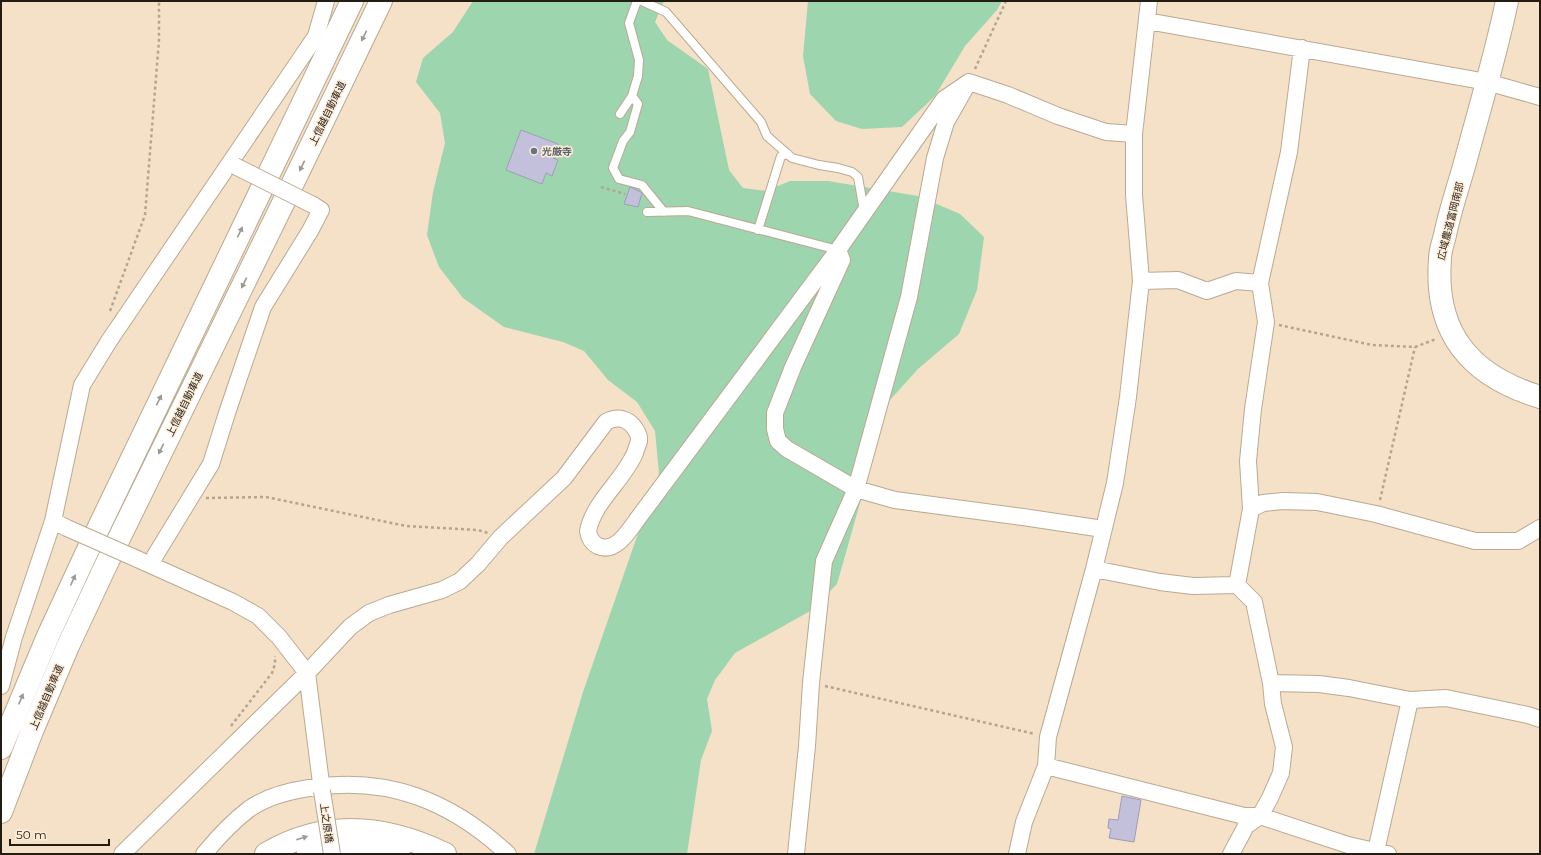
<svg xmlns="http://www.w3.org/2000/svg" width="1541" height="855" font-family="Montserrat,'Noto Sans JP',sans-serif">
  <rect width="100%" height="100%" fill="#f4e1c7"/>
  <!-- green -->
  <path fill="#9dd5af" d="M473,1H664L655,22L667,40L708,69L729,170L743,188L766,191L790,181H828L918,196L960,214L984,237L977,290L959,334L918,369L889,401L837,584L812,610L735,653L715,680L707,699L712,731L701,760L687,854H534L583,692L659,473L655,431L637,402L608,380L584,351L563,342L504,327L463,298L439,267L427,235L433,192L445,143L440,113L416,82L423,58L453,32Z
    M808,1H1002L997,10L965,46L935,96L902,127L862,129L836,121L810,94L803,56Z"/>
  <!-- building -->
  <path fill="#c3c0dc" stroke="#a09cb8" d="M521,130L558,144L553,158L558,160L552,176L546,173L542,184L506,170Z
    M630,187L639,191L642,193L638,207L624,204Z
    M1122,796L1141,800L1134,842L1109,838L1111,829L1108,828L1109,819L1118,820Z"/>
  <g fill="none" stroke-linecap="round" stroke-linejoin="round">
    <!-- lane casing -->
    <g stroke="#bba991" stroke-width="10">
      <path id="lane" d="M642,1L666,12L761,122L767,136L792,158L819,165L838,168L852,172L858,177L864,211
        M632,96L638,104L630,132L623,141L613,168L619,179L642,185L664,212
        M620,114L632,96L638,76L639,60L629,23L637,1
        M647,212L688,211L838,250
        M758,230L781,156L788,154"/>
    </g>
    <!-- street casing -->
    <g stroke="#bba991" stroke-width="18">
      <path id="street" d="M1147,21L1487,82L1540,97
        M969,82L1008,95L1058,116L1106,132L1134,134
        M838,250L842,260L793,367L775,413V429L778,441L787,449L856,489L895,500L1023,517L1103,529
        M1141,281L1178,280L1207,291L1236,281L1260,283
        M1251,509L1263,503L1283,501L1317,502L1376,514L1475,541H1518L1540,528
        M67,528L53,521L82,385L109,341L316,36L326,1
        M144,562L233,602L258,616L279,637L307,673L322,791
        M150,564L211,464L227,413L263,307L310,231L321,210L313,205
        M1094,569L1160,582L1193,586L1237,585L1254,602L1271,683L1273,704L1284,747L1281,773L1270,798L1260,816L1246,826L1231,854
        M1237,585L1251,509L1248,461L1253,409L1266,322L1260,283L1289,152L1302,48
        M1271,683L1319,684L1349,688L1410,700L1446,698L1528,715L1540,719
        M1,686L14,637L53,521
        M1046,766L1244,816H1260L1348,845L1388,854
        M1376,851L1410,700
        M122,854L307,673L350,627L369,613L389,605L442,590L460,581L478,564L501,537L564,478L606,422C613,418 620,417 627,421C633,424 640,434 639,441C638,445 636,449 635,453C623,481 594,501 588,531C589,538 592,543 598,546C616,554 630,529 639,517L838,250L944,99L969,82
        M204,854C218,837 232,822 249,809C266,797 289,791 309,788C387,775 451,801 508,854
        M796,854L807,746L811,683L824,561L856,489L909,297L935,158L946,122L967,85
        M1017,854L1024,822L1046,766L1048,737L1094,569L1115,483L1128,397L1141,281L1134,195V134L1149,1"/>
    </g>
    <!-- secondary casing -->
    <g stroke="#bba991" stroke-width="24">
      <path id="secondary" d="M1507,1C1496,54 1480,107 1466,159C1459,185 1450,210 1445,235C1443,243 1440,251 1440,259C1434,334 1471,376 1540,397"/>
    </g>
    <!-- highway casing -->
    <g stroke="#bba991" stroke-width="24">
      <path id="highway" d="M1,748L48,636L85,556L352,1
        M1,812L32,731L68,646L105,567L291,187L381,1
        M266,854C325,819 385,825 445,854
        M308,854C339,843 369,847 399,854"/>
    </g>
    <!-- path -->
    <path stroke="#b4a590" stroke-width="2.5" stroke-dasharray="3 3" stroke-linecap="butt" d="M975,69L1006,1
      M601,187L625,194
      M110,311L145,215L159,40V1
      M1279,325L1372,345L1415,347L1436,339
      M206,498L266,497L406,526L478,530L488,533
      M1380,500L1415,347
      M825,686L1035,734
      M231,726L272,673L275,664V656"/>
    <!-- lane -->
    <use href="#lane" stroke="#fff" stroke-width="8"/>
    <!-- street -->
    <use href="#street" stroke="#fff" stroke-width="16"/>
    <!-- secondary -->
    <use href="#secondary" stroke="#fff" stroke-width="22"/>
    <!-- highway -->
    <use href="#highway" stroke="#fff" stroke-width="22"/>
    <!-- street-bridge casing -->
    <g stroke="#bba991" stroke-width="18" stroke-linecap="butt">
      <path id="street-bridge" d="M235,166L313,205
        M67,528L144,562
        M322,791L332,854"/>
    </g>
    <!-- street-bridge -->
    <use href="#street-bridge" stroke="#fff" stroke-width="16"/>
  </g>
  <!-- one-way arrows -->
  <defs><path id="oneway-solid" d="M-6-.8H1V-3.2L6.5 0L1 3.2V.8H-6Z"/></defs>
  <g fill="#9c9995">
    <use href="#oneway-solid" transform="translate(364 36) rotate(116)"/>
    <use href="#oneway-solid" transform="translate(302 166) rotate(116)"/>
    <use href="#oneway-solid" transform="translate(240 232) rotate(-64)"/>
    <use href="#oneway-solid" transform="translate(244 283) rotate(116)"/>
    <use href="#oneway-solid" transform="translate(159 400) rotate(-64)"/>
    <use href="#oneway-solid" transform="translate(161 449) rotate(116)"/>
    <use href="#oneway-solid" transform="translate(73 580) rotate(-66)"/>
    <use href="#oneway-solid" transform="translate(21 699) rotate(-67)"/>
    <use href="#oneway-solid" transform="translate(302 838) rotate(-18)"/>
  </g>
  <!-- markers -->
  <circle fill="#6b7280" stroke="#feeeda" stroke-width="1.5" cx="534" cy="151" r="4"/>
  <g text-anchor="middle" stroke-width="3" stroke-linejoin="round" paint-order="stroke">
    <!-- street labels -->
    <g font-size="10" fill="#231c13" stroke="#feeeda">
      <text transform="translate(327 113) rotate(-64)" y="4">上信越自動車道</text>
      <text transform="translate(1450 221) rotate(-76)" y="4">広域農道富岡南部</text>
      <text transform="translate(184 404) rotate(-64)" y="4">上信越自動車道</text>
      <text transform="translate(46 697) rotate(-67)" y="4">上信越自動車道</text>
      <text transform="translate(327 823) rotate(82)" y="4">上之原橋</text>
    </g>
    <!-- worship labels -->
    <g font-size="10" font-weight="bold" fill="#5b616d" stroke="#feeeda" text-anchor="start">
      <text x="542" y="155">光厳寺</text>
    </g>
  </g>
  <!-- border -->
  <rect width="1541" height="855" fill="none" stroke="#231c13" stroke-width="4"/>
  <!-- scale -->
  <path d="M10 839v6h99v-6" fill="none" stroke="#231c13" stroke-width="2"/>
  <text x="16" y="839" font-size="12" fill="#231c13" stroke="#feeeda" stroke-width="3" paint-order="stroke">50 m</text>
</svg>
